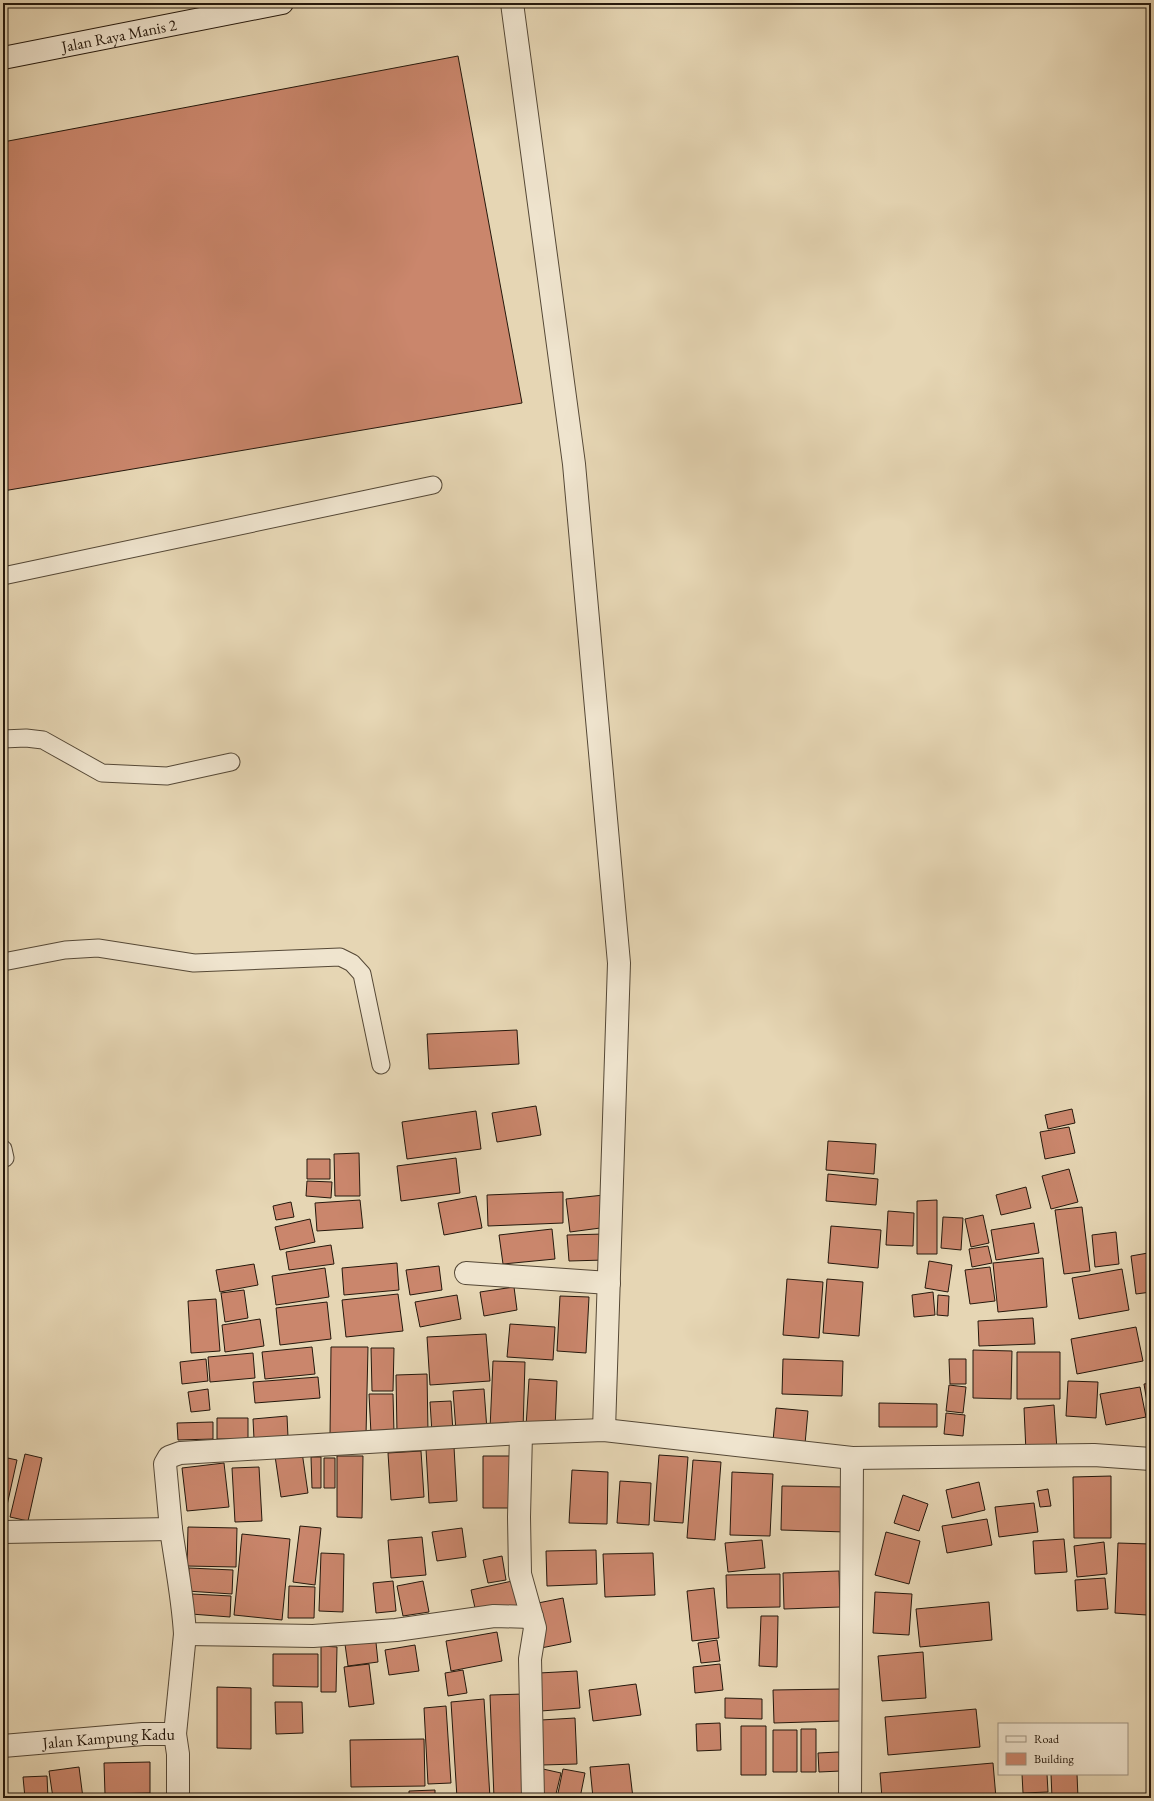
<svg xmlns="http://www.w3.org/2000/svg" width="1154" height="1801" font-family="'EB Garamond',serif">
  <rect width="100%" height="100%" fill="#e6d6b4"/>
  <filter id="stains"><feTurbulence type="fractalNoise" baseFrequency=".005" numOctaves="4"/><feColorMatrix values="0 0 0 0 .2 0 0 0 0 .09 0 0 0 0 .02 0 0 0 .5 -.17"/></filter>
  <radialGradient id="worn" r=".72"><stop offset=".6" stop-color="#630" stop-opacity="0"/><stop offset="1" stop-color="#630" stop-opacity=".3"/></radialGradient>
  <!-- building -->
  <path fill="#ca866c" stroke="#25180c" d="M458,56L522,403L3,491V142Z
    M517,1030L519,1064L429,1069L427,1034Z
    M536,1106L541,1135L497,1142L492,1113Z
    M1072,1109L1075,1123L1048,1129L1045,1115Z
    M476,1111L481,1149L407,1159L402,1122Z
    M1069,1127L1075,1153L1045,1159L1040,1132Z
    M828,1141L876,1144L874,1174L826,1170Z
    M359,1153L360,1196H335L334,1154Z
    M456,1158L460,1193L401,1201L397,1166Z
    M307,1159H330V1179H307Z
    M1069,1169L1078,1202L1051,1209L1042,1176Z
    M828,1174L878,1179L876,1205L826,1201Z
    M307,1181L332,1182L331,1198L306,1196Z
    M1026,1187L1031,1208L1001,1215L996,1195Z
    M563,1192V1223L488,1226L487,1195Z
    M604,1195L608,1227L570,1232L566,1199Z
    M476,1196L482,1228L444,1235L438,1203Z
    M360,1200L363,1228L317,1231L315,1203Z
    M937,1200V1254H917V1201Z
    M291,1202L294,1217L276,1220L273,1206Z
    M1082,1207L1090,1271L1064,1274L1055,1210Z
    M888,1211L914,1213L913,1246L886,1245Z
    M983,1215L989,1243L971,1247L965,1219Z
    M943,1217L963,1218L961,1250L941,1248Z
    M310,1219L315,1242L280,1250L275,1227Z
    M1034,1223L1039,1253L996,1260L991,1230Z
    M831,1226L881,1230L878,1268L828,1263Z
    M552,1229L555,1259L503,1264L499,1235Z
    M1116,1232L1119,1264L1095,1267L1092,1235Z
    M604,1234L605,1260L569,1261L567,1235Z
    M331,1245L334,1264L289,1270L286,1252Z
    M988,1246L992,1263L972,1267L969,1249Z
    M1148,1253L1151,1274V1292L1136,1294L1131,1256Z
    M1043,1258L1047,1307L998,1312L993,1263Z
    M929,1261L952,1265L948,1292L925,1288Z
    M397,1263L399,1290L344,1295L342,1268Z
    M254,1264L258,1285L220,1292L216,1270Z
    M439,1266L442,1290L410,1295L406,1270Z
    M990,1267L995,1301L970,1304L965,1270Z
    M325,1268L329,1297L276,1305L272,1276Z
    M1122,1269L1129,1310L1079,1319L1072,1278Z
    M787,1279L823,1282L819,1338L783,1335Z
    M827,1279L863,1282L859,1336L823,1333Z
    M514,1287L517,1310L484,1316L480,1292Z
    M244,1290L248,1318L225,1322L221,1293Z
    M933,1292L935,1315L914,1317L912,1295Z
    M398,1294L403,1331L346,1337L342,1300Z
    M457,1295L461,1319L420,1327L415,1302Z
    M938,1295L949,1296L948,1316L937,1315Z
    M560,1296L589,1297L586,1353L557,1351Z
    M216,1299L220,1351L191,1353L188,1301Z
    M327,1302L331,1339L280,1345L276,1308Z
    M1033,1318L1035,1344L979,1346L978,1321Z
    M260,1319L264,1346L225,1352L222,1325Z
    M510,1324L555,1327L553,1360L507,1357Z
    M1136,1327L1143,1361L1077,1374L1071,1339Z
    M486,1334L490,1381L430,1385L427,1337Z
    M312,1347L315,1374L265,1379L262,1352Z
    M331,1347H368L366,1435H330Z
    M371,1348H394L393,1391H372Z
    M973,1350L1012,1351L1011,1399L973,1398Z
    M1017,1352H1060V1399H1017Z
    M253,1353L255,1378L210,1382L208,1357Z
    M206,1359L208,1381L182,1384L180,1362Z
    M783,1359L843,1361L842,1396L782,1394Z
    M949,1359H966V1384H950Z
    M493,1361L525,1362L523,1430L490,1429Z
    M427,1374L428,1432L397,1433L396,1375Z
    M318,1377L320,1398L255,1403L253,1382Z
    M529,1379L557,1381L555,1429L526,1427Z
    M1068,1381L1098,1382L1096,1418L1066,1416Z
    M1151,1383V1420H1150L1144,1384Z
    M949,1385L966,1387L963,1413L946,1411Z
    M1140,1387L1146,1417L1106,1425L1100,1394Z
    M208,1389L210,1410L191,1412L188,1392Z
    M484,1389L487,1430L456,1431L453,1391Z
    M369,1394H393L394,1433L371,1434Z
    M451,1401L453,1432L432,1433L430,1402Z
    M879,1403L937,1404V1427H879Z
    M1054,1405L1057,1450L1026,1452L1024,1408Z
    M776,1408L808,1411L805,1444L773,1441Z
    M946,1413L965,1415L963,1436L944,1434Z
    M287,1416L288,1437L254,1439L253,1419Z
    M217,1418H248V1439H217Z
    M213,1422V1439L178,1440L177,1423Z
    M454,1447L457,1501L429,1503L426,1449Z
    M421,1451L424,1497L391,1500L388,1453Z
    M302,1452L308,1493L281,1497L275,1456Z
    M25,1454L42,1458L28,1521L10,1517Z
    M659,1455L688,1457L683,1523L654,1521Z
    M337,1456H363L362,1518L337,1517Z
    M483,1456H513V1508H483Z
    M3,1457L17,1460L4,1519L3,1518Z
    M311,1457H321V1488H312Z
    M324,1458H335V1488H324Z
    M693,1460L721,1462L715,1540L687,1538Z
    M224,1463L229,1507L187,1511L182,1468Z
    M259,1467L262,1521L235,1522L232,1468Z
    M572,1470L608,1472L607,1524L569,1523Z
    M732,1472L773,1474L770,1536L730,1535Z
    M1111,1476V1538H1074L1073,1477Z
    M620,1481L651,1483L649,1525L617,1523Z
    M979,1482L985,1510L952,1518L946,1490Z
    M782,1486L847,1487L846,1532L781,1530Z
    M1048,1489L1051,1506L1040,1507L1037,1491Z
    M903,1495L928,1504L919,1531L894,1523Z
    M1034,1503L1038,1532L999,1537L995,1507Z
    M987,1519L992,1545L947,1553L942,1526Z
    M300,1526L321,1528L315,1585L293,1582Z
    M188,1527L237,1528L236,1567L187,1566Z
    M462,1528L466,1557L437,1561L432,1532Z
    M886,1532L920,1541L909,1584L875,1575Z
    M242,1534L290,1539L282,1620L234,1615Z
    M422,1537L426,1575L391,1578L388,1540Z
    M1064,1539L1067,1572L1035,1574L1033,1541Z
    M762,1540L765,1568L728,1572L725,1543Z
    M1104,1542L1107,1574L1077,1577L1074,1546Z
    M1118,1543L1150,1544L1147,1615L1115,1613Z
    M596,1550L597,1584L547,1586L546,1551Z
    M321,1553L344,1554L343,1612L319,1611Z
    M653,1553L655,1595L605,1597L603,1554Z
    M502,1556L506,1580L488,1583L483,1560Z
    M189,1568L233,1570L232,1594L187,1591Z
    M839,1571L840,1607L784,1609L783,1573Z
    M780,1574V1607L727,1608L726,1575Z
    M1105,1578L1108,1609L1077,1611L1075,1580Z
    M517,1580L523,1607L477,1617L471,1590Z
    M393,1581L396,1611L376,1613L373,1583Z
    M423,1581L429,1612L403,1616L397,1586Z
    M289,1586L315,1587L314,1618H288Z
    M714,1588L719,1638L692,1641L687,1591Z
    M875,1592L912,1594L909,1635L873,1633Z
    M192,1594L231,1596L230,1617L191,1614Z
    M563,1598L571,1642L541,1648L533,1604Z
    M989,1602L992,1640L920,1647L916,1609Z
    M761,1616H778L777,1667L759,1666Z
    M497,1632L502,1661L451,1671L446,1641Z
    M375,1633L378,1662L348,1666L344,1637Z
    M717,1640L720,1661L701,1663L698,1643Z
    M415,1645L419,1671L389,1675L385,1650Z
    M321,1646L337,1647L336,1692H321Z
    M923,1652L926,1698L882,1701L878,1656Z
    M273,1654H318V1687L273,1686Z
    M369,1664L374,1704L349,1707L344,1667Z
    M720,1664L723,1690L695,1693L693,1667Z
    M463,1670L467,1693L448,1696L445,1673Z
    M577,1671L580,1708L541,1711L539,1673Z
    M636,1684L641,1715L593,1721L589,1690Z
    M217,1687L251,1688V1749L217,1748Z
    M840,1689L841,1721L774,1723L773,1690Z
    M524,1694L529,1798H494L490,1695Z
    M725,1698L762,1699V1719L725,1718Z
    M484,1699L490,1798H457L451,1702Z
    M275,1702H302L303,1733L276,1734Z
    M446,1706L451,1783L428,1784L424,1708Z
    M976,1709L980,1747L888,1755L885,1717Z
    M575,1718L577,1764L542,1765L541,1720Z
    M720,1723L721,1750L697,1751L696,1724Z
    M741,1726H766V1775H741Z
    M801,1729H816V1772H801Z
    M773,1730H797V1772H773Z
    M424,1739L425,1786L351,1787L350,1740Z
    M839,1752L841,1771L819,1772L818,1753Z
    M150,1762V1793L105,1794L104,1763Z
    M993,1763L996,1798H882L880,1773Z
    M629,1764L633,1798H593L590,1767Z
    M79,1767L83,1798H53L49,1771Z
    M543,1769L561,1773L555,1798H537Z
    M563,1769L585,1773L580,1798H557Z
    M1022,1774H1047L1048,1792L1023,1793Z
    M1051,1774H1077L1078,1798H1052Z
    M47,1776L48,1798H25L23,1777Z
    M435,1790V1798H409V1791Z
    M406,1794L407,1798H383L382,1795Z"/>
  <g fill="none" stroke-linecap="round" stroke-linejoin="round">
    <!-- lane casing -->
    <g stroke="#554836" stroke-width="19">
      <path id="lane" d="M3,576L433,485
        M3,739L26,738L43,740L102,773L167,776L231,762
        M3,962L65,950L98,948L194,963L340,957L352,963L362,974L381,1065
        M3,1149L5,1158"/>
    </g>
    <!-- street casing -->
    <g stroke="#554836" stroke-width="24">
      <g id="street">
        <path d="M512,3L574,464L619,963L604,1430"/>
        <path d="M466,1273L609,1283"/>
        <path d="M521,1433L519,1517L520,1574L535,1628L530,1659L533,1798"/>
        <path d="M171,1529C176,1564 183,1599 185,1634L313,1636L396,1630L494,1616L532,1617"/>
        <path d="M3,1532L171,1529L165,1464L169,1457L180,1453L521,1433L604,1430L852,1458L1094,1455L1151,1459"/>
        <path d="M175,1734L185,1634"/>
        <path id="s1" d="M3,1746L143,1734H175L178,1754V1798"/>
        <path d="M850,1798L852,1458"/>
      </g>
    </g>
    <!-- secondary casing -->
    <g stroke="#25180c" stroke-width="24">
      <g id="secondary">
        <path id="s2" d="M3,58L282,3"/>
      </g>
    </g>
    <!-- lane -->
    <use href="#lane" stroke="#efe4ce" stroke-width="17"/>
    <!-- street -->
    <use href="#street" stroke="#efe4ce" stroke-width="22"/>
    <!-- secondary -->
    <use href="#secondary" stroke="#efe4ce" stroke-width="22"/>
  </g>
  <g text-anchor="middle" stroke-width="3.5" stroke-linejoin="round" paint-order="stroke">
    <!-- street labels -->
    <g font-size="16" fill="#25180c" stroke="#efe4ce">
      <text dy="6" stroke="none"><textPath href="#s2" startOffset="118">Jalan Raya Manis 2</textPath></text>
      <text dy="6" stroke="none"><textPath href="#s1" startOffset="106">Jalan Kampung Kadu</textPath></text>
    </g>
  </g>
  <!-- margin -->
  <rect width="1154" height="1801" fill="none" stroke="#e6d6b4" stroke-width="16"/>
  <rect x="4" y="4" width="1146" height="1793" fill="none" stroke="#25180c" stroke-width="2"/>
  <rect x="8" y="8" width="1138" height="1785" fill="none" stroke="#25180c"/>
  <!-- legend -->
  <rect x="998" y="1723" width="130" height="52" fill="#efe4ce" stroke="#9e9280"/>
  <rect x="1006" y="1736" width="20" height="6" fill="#efe4ce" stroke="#9e9280"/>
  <text x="1034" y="1743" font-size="12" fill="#25180c">Road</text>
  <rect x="1006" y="1753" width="20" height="12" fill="#ca866c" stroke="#9e9280"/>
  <text x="1034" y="1763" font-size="12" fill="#25180c">Building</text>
  <rect width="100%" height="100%" filter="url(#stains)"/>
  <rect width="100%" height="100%" fill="url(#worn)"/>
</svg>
